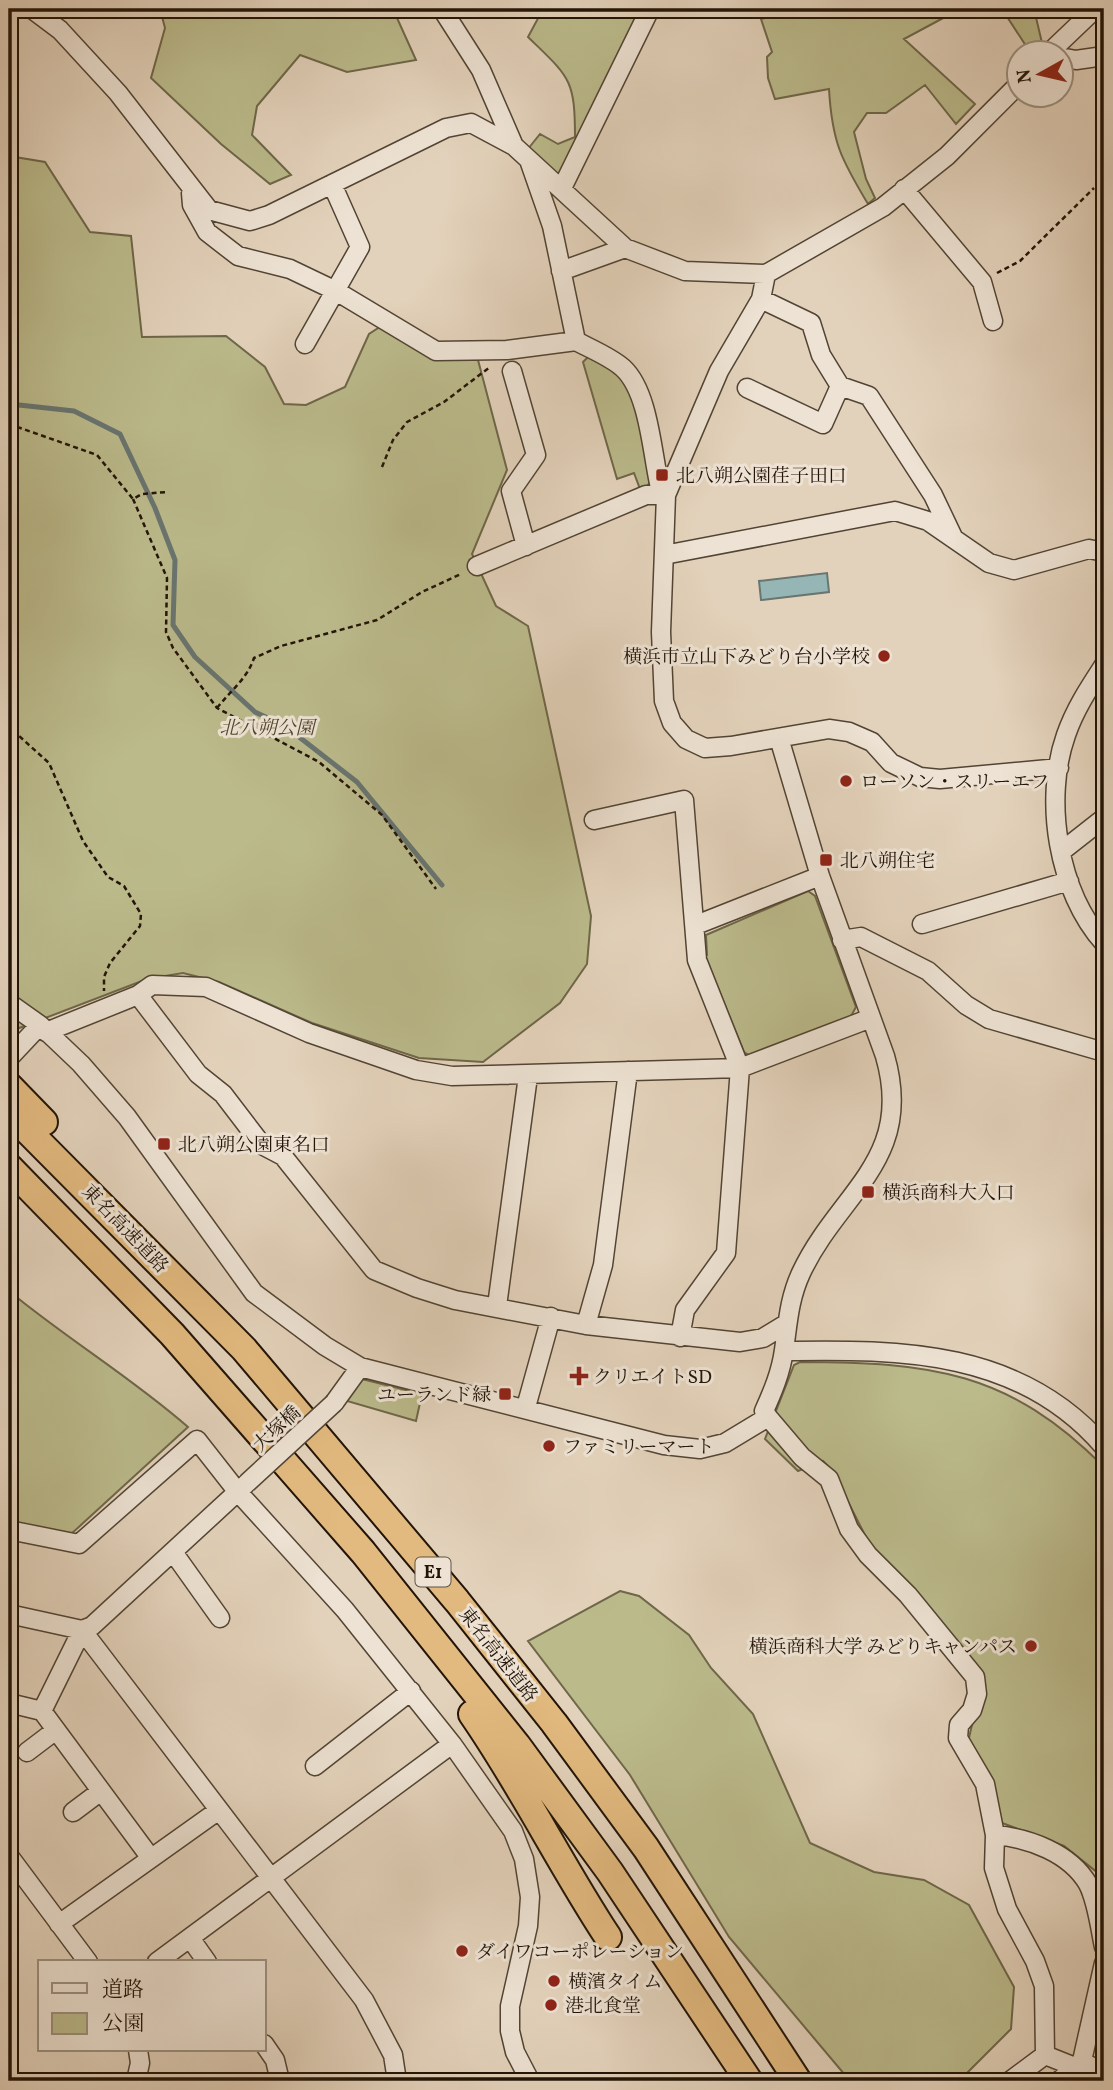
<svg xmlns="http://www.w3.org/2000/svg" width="1113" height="2090" font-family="Vollkorn,'Noto Serif JP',serif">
  <rect width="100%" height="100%" fill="#e3d2bb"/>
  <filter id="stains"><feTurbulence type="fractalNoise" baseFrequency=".00286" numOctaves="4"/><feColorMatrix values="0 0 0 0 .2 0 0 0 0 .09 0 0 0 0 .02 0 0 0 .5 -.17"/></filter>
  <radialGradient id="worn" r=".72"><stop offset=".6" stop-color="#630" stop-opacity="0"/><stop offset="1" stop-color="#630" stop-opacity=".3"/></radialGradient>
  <!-- green -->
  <path fill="#bbba8b" stroke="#6e6749" stroke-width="2" d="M160,9H393L416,60L347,72L300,55L257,106L252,135L291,175L270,184L221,144L151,78L165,28Z
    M543,9H643L561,177L528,149L540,134L558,144L575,137C575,78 569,77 528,37Z
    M802,9H960L904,39L975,104L956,124L925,85L886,113H867L854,132L866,179L875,198L868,204C841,159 832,142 829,89L775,99L768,78L767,57L772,52L761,19Z
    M1002,9H1034L1043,47L1036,52H1030Z
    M9,156L45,162L90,232L131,236L142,337L226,336L265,367L284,404L306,405L345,387L369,334L383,325L431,359L478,360L507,470L472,554L496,606L528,626L591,916L587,964L560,1003L483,1062L419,1058L312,1023L219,982L183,973L147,979L14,1030L9,1026Z
    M588,357L620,370L639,412L650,482L645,489H640L634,473L617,479L583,362Z
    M808,891L815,896L856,1007L850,1018L752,1057L744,1052L705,956L707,955L706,935Z
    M9,1291C67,1339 131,1377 188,1427L70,1535L9,1522Z
    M800,1362C930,1362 1009,1371 1104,1467V1866L1098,1873L1064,1846L1002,1823L968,1742L983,1678L871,1547L832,1470L823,1461L798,1471L765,1439L794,1365Z
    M362,1379L422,1394L416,1421L347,1401Z
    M620,1591L639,1596L689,1635L711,1668L753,1714L810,1843L874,1872L924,1880L969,1905L1014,1987L1011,2029L959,2081H850L729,1937L630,1775L528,1641Z"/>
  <!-- water -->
  <path fill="#96b6b6" stroke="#687570" stroke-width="2" d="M827,573L829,592L761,600L759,581Z"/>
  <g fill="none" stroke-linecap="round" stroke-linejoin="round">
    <!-- stream -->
    <path stroke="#687570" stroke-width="5" d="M9,409L19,405L74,411L120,434L155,508L175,560L173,625L195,657L255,712L285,726L357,782L442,885"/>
    <!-- minor casing -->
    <g stroke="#524434" stroke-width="21">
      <path id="minor" d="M32,9L60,30L118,93L209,210L250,221L269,215L446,128L471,123L514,146L625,248L685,271L766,274L883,207L947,156L1018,85
        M442,9L481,70L514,146
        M1050,52L1095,9
        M1060,57L1076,60L1104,56
        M530,163L552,226L576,341C591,349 611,357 623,368C651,394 652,461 662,496
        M562,188L650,9
        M904,189L982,282L993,321
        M191,193L192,205L207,232L238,256L290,269L336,291L436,351L507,350L576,341
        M561,271L625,248
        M766,274L761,299L719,371L666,495L661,632L664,701L672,723L686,739L705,748L731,746L829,729L849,732L872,742L891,763L920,777L940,779L1059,768
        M761,299L811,323L821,355L840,386L869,396L933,495L953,537
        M305,344L360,247L332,184
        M512,371L536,455L511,491L526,546
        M747,388L823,424L840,386
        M664,555L895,511L928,521L989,563L1014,570L1089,549L1104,552
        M477,566L646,495H666
        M1104,665C1089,688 1075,709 1066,735C1043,800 1058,892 1104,943
        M594,820L684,800L697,960L740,1068L726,1253L685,1310L680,1337
        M1062,851L1104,818
        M922,924L1069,881
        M696,925L820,876
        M842,940L861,937L928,971L966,1005L989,1019L1104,1052
        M138,995L152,985L206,987L309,1033L416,1070L452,1076L740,1068L871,1018
        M9,1003L40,1025L81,1064L127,1117L254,1293L325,1346L360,1367L664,1445L700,1449L725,1443L768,1417L764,1411C773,1391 781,1372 784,1350C788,1322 789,1299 801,1273C839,1192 915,1160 885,1056L820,876L779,738
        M46,1032L138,995L198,1074L223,1094L262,1145L283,1156L374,1270L417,1288L455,1300L586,1325L740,1342L763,1338L786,1324
        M9,1058L40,1025
        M497,1306L528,1076
        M586,1325L603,1265L628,1071
        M784,1351C902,1349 1021,1350 1104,1447
        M334,1403L360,1367
        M526,1407L551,1317
        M768,1417L802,1457L829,1479L849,1529L868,1555L908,1595L975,1677L977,1694L972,1710L959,1725L958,1738L985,1784L995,1835L994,1868L1007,1909L1035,1961L1044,1986L1045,2055
        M9,1530L79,1544L197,1440L237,1491L345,1610L452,1744L513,1831L524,1859L530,1897L528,1926L510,2006V2031L515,2052L530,2081
        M173,1552L220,1618
        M9,1614L82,1630L92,1626L245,1485
        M82,1630L364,2000L393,2055L397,2081
        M9,1703L42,1711L150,1857
        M42,1711L82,1630
        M27,1752L56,1730
        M315,1766L411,1691
        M73,1812L101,1791
        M995,1835C1029,1838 1070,1853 1088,1884C1097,1901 1100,1928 1104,1947
        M9,1856L88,1962
        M59,1924L219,1810
        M190,1938L207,1962
        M157,1962L452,1744
        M264,2044L275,2060L280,2081
        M1082,2061L1104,2074
        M136,2081L140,2063L138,2050
        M1010,2081L1045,2055L1075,2067
        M1059,2081L1082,2061L1104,1963"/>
    </g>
    <!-- highway casing -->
    <g stroke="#221407" stroke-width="30">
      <path id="highway" d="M9,1086L44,1122
        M9,1112L244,1349L457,1601L554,1723L646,1848L798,2081
        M9,1167L172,1334L363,1552L517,1745L610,1872L749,2081
        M472,1714C522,1786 560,1864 608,1937"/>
    </g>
    <!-- path -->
    <path stroke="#221407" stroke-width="2.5" stroke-dasharray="5 3.5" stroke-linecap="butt" d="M997,273L1020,261L1094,188
      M9,424L97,455L133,499L142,494L167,492
      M382,467L393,440L407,422L444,402L490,367
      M133,499L167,578L166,632L173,648L217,708L319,762L382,815L436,889
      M217,708C231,690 247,679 254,658L281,646L377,620L422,592L461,574
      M9,713L18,735L49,763L83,841L108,877L124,886L141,914L140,926L110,963L104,977V991"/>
    <!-- minor -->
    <use href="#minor" stroke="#ede2d3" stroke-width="18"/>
    <!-- highway -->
    <use href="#highway" stroke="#e2b97e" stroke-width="26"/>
    <!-- minor-bridge casing -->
    <g stroke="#524434" stroke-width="21" stroke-linecap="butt">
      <path id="minor-bridge" d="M247,1483L334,1403"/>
    </g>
    <!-- minor-bridge -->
    <use href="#minor-bridge" stroke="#ede2d3" stroke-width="18"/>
  </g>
  <!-- markers -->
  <g fill="#8f2418" stroke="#ede2d3" stroke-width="2.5">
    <rect x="655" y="468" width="14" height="14" rx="3.5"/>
    <circle cx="884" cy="656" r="7"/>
    <circle cx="846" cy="781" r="7"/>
    <rect x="819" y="853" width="14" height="14" rx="3.5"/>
    <rect x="157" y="1137" width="14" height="14" rx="3.5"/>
    <rect x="861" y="1185" width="14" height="14" rx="3.5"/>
    <path d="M575.5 1365.5h7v7h7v7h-7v7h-7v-7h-7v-7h7z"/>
    <rect x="498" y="1387" width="14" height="14" rx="3.5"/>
    <circle cx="549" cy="1446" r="7"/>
    <circle cx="1031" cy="1646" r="7"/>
    <circle cx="462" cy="1951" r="7"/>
    <circle cx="554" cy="1981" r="7"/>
    <circle cx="551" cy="2005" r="7"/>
  </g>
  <g text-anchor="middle" stroke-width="6" stroke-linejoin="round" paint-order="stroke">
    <!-- shield labels -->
    <rect fill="#ede2d3" stroke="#5f5244" stroke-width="2" x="415.5" y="1557.5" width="35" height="29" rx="5"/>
    <g font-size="18" font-weight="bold" fill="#221407">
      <text x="433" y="1578">E1</text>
    </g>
    <!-- poi labels -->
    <g font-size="19" fill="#221407" stroke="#ede2d3" text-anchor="start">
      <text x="676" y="482">北八朔公園荏子田口</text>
      <text x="870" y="663" text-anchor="end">横浜市立山下みどり台小学校</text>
      <text x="860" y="788">ローソン・スリーエフ</text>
      <text x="840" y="867">北八朔住宅</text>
      <text x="178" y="1151">北八朔公園東名口</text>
      <text x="882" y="1199">横浜商科大入口</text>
      <text x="593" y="1383">クリエイトSD</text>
      <text x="491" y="1401" text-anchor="end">ユーランド緑</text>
      <text x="563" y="1453">ファミリーマート</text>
      <text x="1017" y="1653" text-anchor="end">横浜商科大学 みどりキャンパス</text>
      <text x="476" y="1958">ダイワコーポレーション</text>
      <text x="568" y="1988">横濱タイム</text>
      <text x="565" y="2012">港北食堂</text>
    </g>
    <!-- park labels -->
    <g font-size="19" font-style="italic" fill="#50462f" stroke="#ede2d3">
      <text x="267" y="734">北八朔公園</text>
    </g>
    <!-- street labels -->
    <g font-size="19" fill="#221407" stroke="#ede2d3">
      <text transform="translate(126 1228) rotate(46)" y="7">東名高速道路</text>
      <text transform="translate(276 1428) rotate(-43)" y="7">大塚橋</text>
      <text transform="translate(499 1654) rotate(52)" y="7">東名高速道路</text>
    </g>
  </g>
  <!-- margin -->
  <rect width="1113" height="2090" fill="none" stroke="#e3d2bb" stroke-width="35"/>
  <rect x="10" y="10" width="1092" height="2069" fill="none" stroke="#221407" stroke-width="3.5"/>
  <rect x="18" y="18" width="1078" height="2055" fill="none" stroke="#221407" stroke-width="2"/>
  <!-- legend -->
  <rect x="38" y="1960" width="228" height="91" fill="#ede2d3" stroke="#9c9081" stroke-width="2"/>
  <rect x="52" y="1983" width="35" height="10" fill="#ede2d3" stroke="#9c9081" stroke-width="2"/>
  <text x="102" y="1996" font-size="21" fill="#221407">道路</text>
  <rect x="52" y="2013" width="35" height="21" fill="#bbba8b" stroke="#9c9081" stroke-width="2"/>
  <text x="102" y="2030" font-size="21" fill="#221407">公園</text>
  <!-- north arrow -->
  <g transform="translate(1040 74) rotate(262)"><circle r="33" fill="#ede2d3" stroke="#9c9081" stroke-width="2"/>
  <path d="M0-5L12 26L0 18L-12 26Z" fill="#8f2418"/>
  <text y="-10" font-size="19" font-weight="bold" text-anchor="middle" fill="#221407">N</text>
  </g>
  <rect width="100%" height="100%" filter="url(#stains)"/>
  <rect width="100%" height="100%" fill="url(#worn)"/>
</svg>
